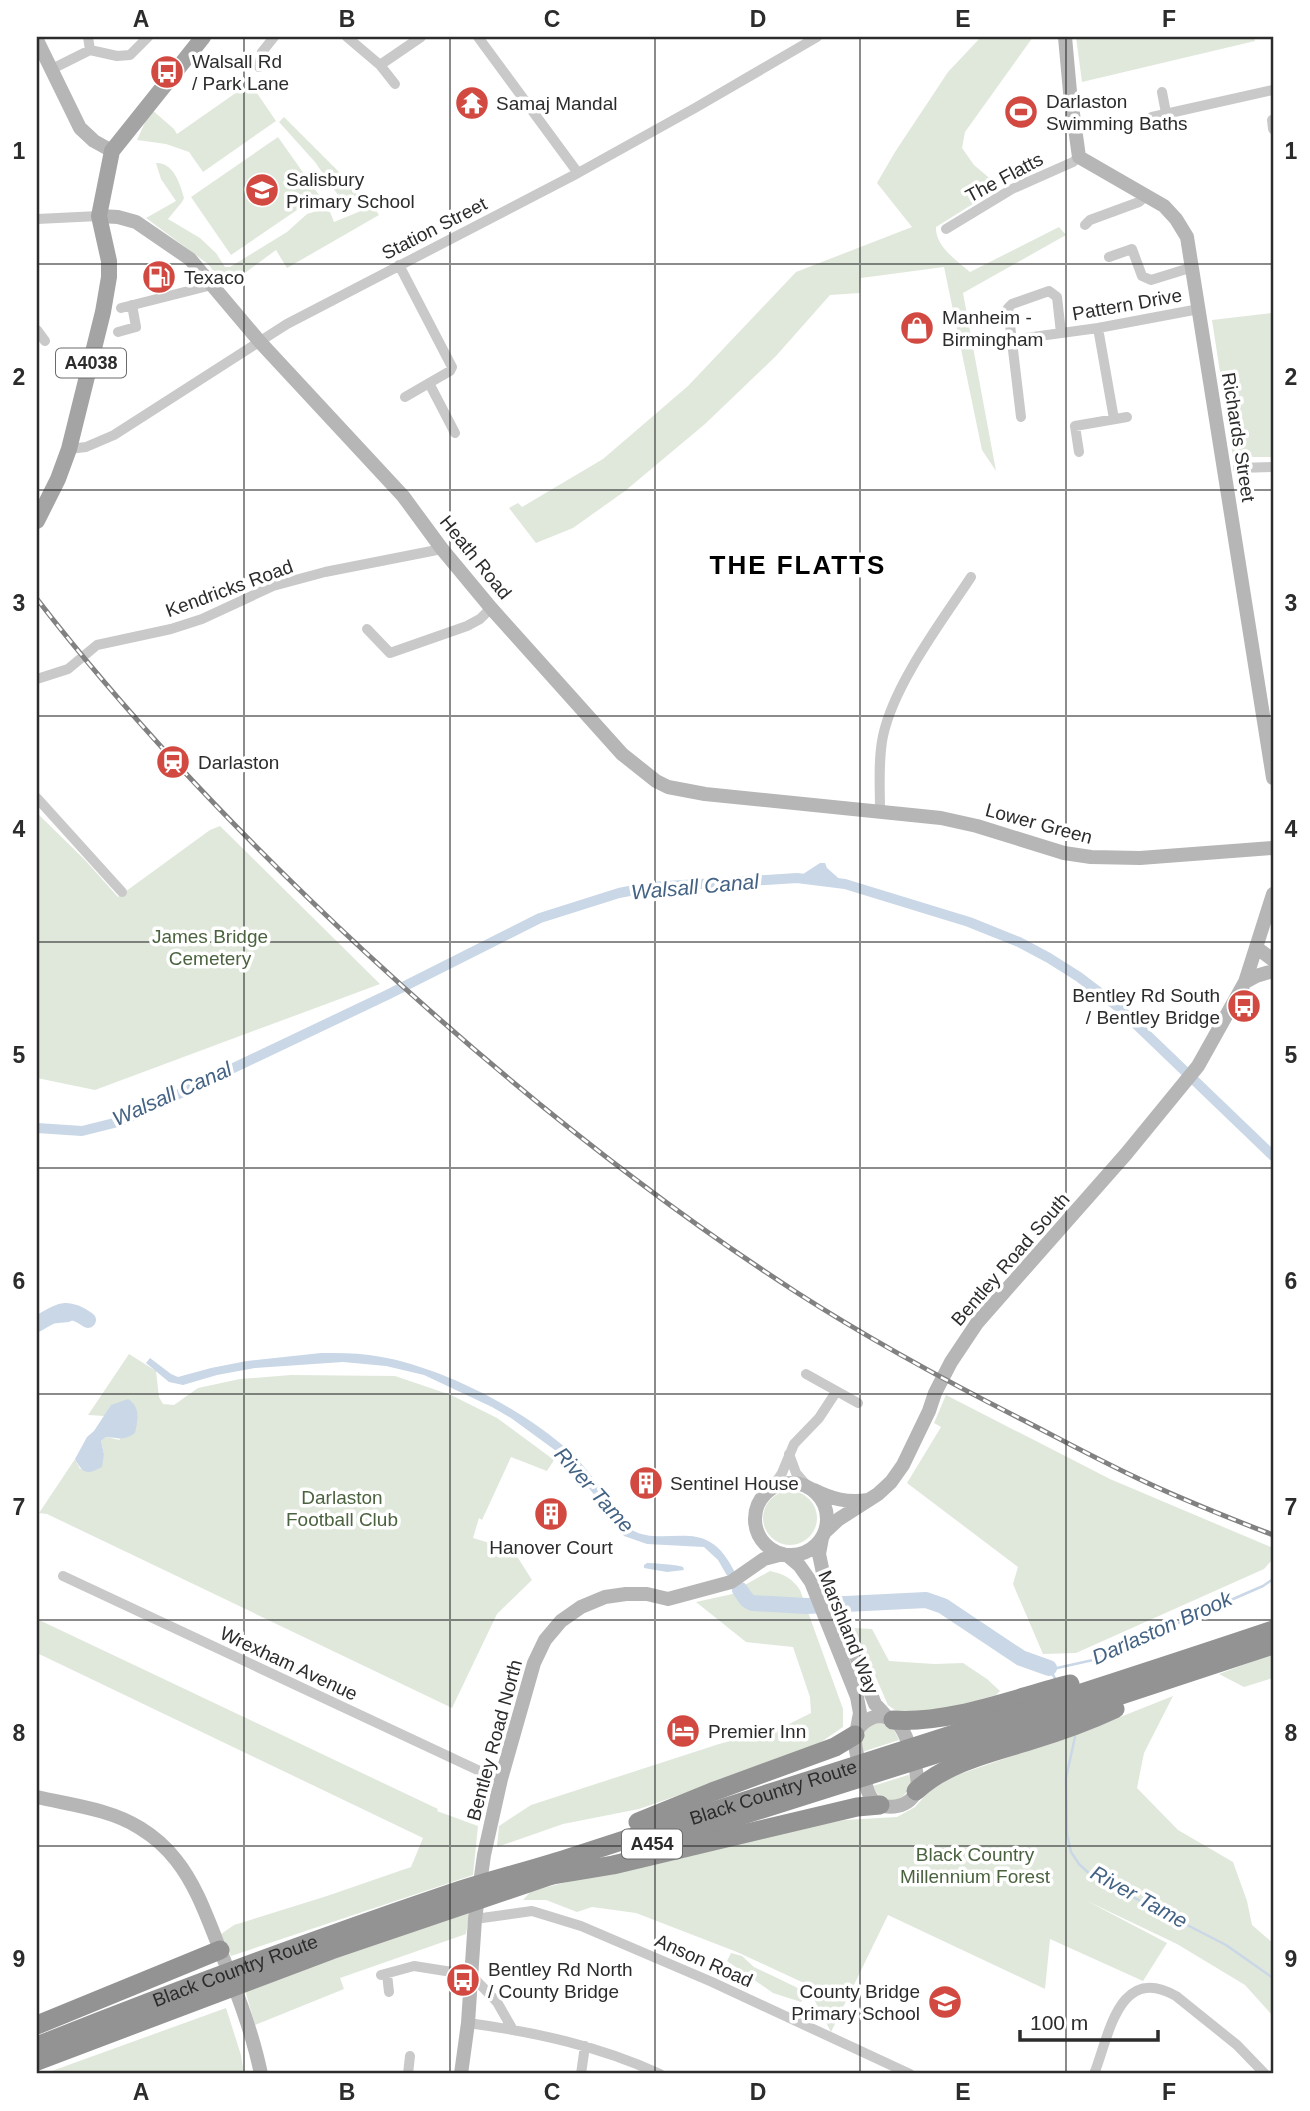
<svg xmlns="http://www.w3.org/2000/svg" width="1310" height="2111" font-family="Arial,sans-serif">
  <rect width="100%" height="100%" fill="#fff"/>
  <!-- green -->
  <path fill="#e0e8db" d="M981,37H1033L965,132L962,148L974,165L1000,187L936,227C935,246 956,260 970,272L1059,227L1066,235L963,293L996,471L982,450L944,267L861,278L860,293L830,295L776,356L705,424L625,491L573,528L536,543L509,508L518,503L522,507L603,459L688,386L796,272L912,227L877,183L895,152L948,72Z
    M1076,37H1254L1255,41L1082,82Z
    M250,83L276,121L203,172L189,152L166,144L137,140L151,109L174,129L177,134Z
    M284,117L367,200L364,201L338,195L315,162L279,122Z
    M278,137L319,195L231,255L191,197Z
    M156,163C173,162 180,183 184,198L182,202L168,219L200,238L216,253L225,267H230L287,232L307,214L320,210L330,212L334,222L373,206L379,215L287,268L276,250L226,287L208,264L146,218L176,201L161,179Z
    M1273,313V457H1233L1212,320Z
    M37,813L85,860L118,897L210,830L220,826L380,984L95,1090L37,1078Z
    M129,1354L156,1371L159,1397L163,1404L174,1405L198,1388L240,1379L291,1375L395,1376L451,1395L497,1418L554,1460L547,1471L511,1457L482,1520L479,1518L473,1538L513,1550L532,1580L497,1614L452,1708L47,1514L39,1513L75,1459L80,1469L104,1454L101,1441L106,1437L120,1440L111,1405L105,1416L88,1415Z
    M946,1395L1110,1479L1273,1548V1559L1264,1569L1076,1653L1043,1654L1013,1584L1018,1567L907,1483L941,1427L934,1423Z
    M763 1518a27 27 0 1 1 54 0a27 27 0 1 1-54 0Z
    M770,1571C784,1574 792,1578 800,1590L843,1709V1727L811,1749L639,1809L563,1824L497,1847L499,1826L531,1805L719,1744L783,1727L811,1713L810,1697L793,1647L746,1642L696,1602L737,1593L743,1601L748,1595L743,1586Z
    M37,1619L438,1809L437,1811L478,1826L473,1875L231,1956L221,1934L234,1925L327,1896L411,1867L423,1838L37,1653Z
    M854,1628L872,1629L889,1661L934,1664L963,1663L987,1679L1000,1691L996,1695L924,1715L903,1716L888,1705Z
    M1273,1654V1678L1244,1687L1219,1674Z
    M1173,1696L1144,1753L1137,1788L1178,1830L1233,1862L1247,1901L1252,1925L1273,1943V2016L1245,1985L1177,1944L1087,1901L1167,1943L1143,1981L1050,1939L1045,1989L888,1915L831,2032L806,1984L737,1952L636,1913L592,1907L577,1912L546,1900H523L531,1891L733,1841L845,1820L897,1817L915,1807L937,1782L1090,1729Z
    M880,1722C891,1725 895,1730 899,1740L862,1752L860,1744L867,1727Z
    M911,1774C913,1787 907,1793 897,1801C885,1800 878,1798 873,1786Z
    M470,1910L466,1934L340,1978L344,1989L255,2025L245,1990Z
    M731,1953L742,1956L754,1967L802,1990L806,1997L801,2002L773,1993L727,1961Z
    M226,2008L241,2055L244,2074H49V2072Z"/>
  <!-- water -->
  <path fill="#c9d7e6" d="M820,863H825L827,868L845,884L797,878Z
    M68,1304L91,1316L88,1320L81,1321L75,1319L69,1322L48,1324L37,1329V1320L40,1317Z
    M321,1353C337,1353 354,1353 369,1355C434,1363 521,1407 569,1451C587,1467 601,1490 616,1509C621,1516 624,1525 632,1530C656,1544 687,1528 710,1542C734,1556 737,1589 755,1599L751,1607L743,1601L737,1593L718,1560L704,1547L647,1544L624,1536L612,1517L563,1456L511,1418L492,1407L424,1375L386,1366L343,1362L255,1368L217,1375L183,1385L169,1382L146,1363L150,1358L171,1374L178,1377L211,1368L247,1361Z
    M128,1399C141,1407 138,1420 135,1433C124,1441 119,1438 106,1437L101,1441L104,1454L102,1467C87,1475 83,1474 75,1459L87,1437L94,1431L111,1405Z
    M647,1563C652,1563 680,1565 683,1567L684,1570L667,1572L644,1568V1565Z"/>
  <g fill="none" stroke-linecap="round" stroke-linejoin="round">
    <!-- stream -->
    <path stroke="#c9d7e6" stroke-width="2.5" d="M1049,1668H1057L1093,1660L1263,1586L1273,1579
      M1049,1668L1056,1680
      M1075,1737L1066,1778L1067,1834L1071,1852L1079,1864L1092,1876L1226,1945L1273,1978"/>
    <!-- canal -->
    <path stroke="#c9d7e6" stroke-width="10" d="M37,1128L82,1131L122,1121L387,995L540,918L619,893L650,887L797,878L845,884L969,922L1019,942L1049,958L1079,977L1117,1006L1273,1156"/>
    <!-- river -->
    <path stroke="#c9d7e6" stroke-width="16" d="M37,1324C59,1312 65,1304 88,1320
      M740,1590L747,1600L752,1603L806,1606L926,1600L943,1606L1021,1658L1049,1668"/>
    <!-- street -->
    <path stroke="#c9c9c9" stroke-width="10" d="M88,37L90,50
      M347,37L380,65L421,37
      M478,37L578,173
      M380,65L395,84
      M259,67L262,52L274,37
      M52,69L90,50L117,56L130,55L148,37
      M1162,92L1166,113
      M1152,117L1273,90
      M1272,120L1273,129
      M37,219L99,216
      M1085,225L1090,220L1139,202L1147,195
      M946,229L1012,189L1073,162L1079,157
      M1109,257L1132,249L1142,276L1151,280L1193,267
      M399,265L452,367L450,371L405,397
      M121,308L212,285
      M1098,328L1114,419
      M37,330L45,341
      M118,332L136,327L132,305
      M1010,340L1098,328L1199,309
      M429,383L455,433
      M1021,417L1008,308L1012,304L1049,291L1057,297L1061,333
      M69,449L86,447L114,435L287,324L578,173L695,108L817,37
      M1079,452L1075,426L1127,417
      M1238,468L1273,467
      M367,629L390,653L467,626L480,619L491,608
      M37,679L68,669L97,645L171,629L202,619L273,586L325,572L442,549
      M37,798L122,892
      M880,811C880,786 878,760 883,736C894,684 942,621 971,577
      M806,1374L858,1403
      M789,1454L796,1473L808,1487
      M772,1488L782,1473L794,1444L819,1418L836,1392
      M63,1576L484,1773L501,1779
      M475,1919L532,1911L581,1926L712,1982L910,2074
      M387,1974L389,1992
      M381,1975L414,1966L471,1975L497,2002L513,2030
      M468,2023C535,2032 599,2046 660,2074
      M408,2074L410,2056
      M581,2074L585,2046
      M1094,2074C1109,2037 1118,1963 1176,1996L1237,2045L1265,2074"/>
    <!-- secondary -->
    <path stroke="#b6b6b6" stroke-width="14" d="M1065,37L1070,92L1079,157L1164,206L1176,219L1187,237L1273,778
      M37,40L80,128L94,141L112,151
      M99,216L118,217L136,222L190,259L260,342L403,496L442,549L491,608L622,754L656,781L668,787L705,794L941,818L977,826L1064,853L1091,857L1140,858L1273,848
      M1257,948L1273,960
      M1245,982L1256,976L1273,971
      M755 1519a36 36 0 1 1 72 0a36 36 0 1 1-72 0Z
      M814,1490C832,1499 847,1503 868,1500
      M824,1533L839,1519L878,1494L891,1482L903,1465L929,1411L935,1393L951,1362L977,1323L1126,1154L1198,1066L1245,982L1273,894
      M822,1538L819,1554L823,1573L875,1704L887,1717
      M787,1555L799,1565L811,1582L857,1697L860,1713L857,1729
      M877,1716C884,1716 891,1718 897,1723C907,1731 920,1776 917,1789C912,1807 885,1813 872,1799C867,1793 865,1782 863,1774C855,1750 845,1726 877,1716Z
      M37,1797C71,1805 110,1809 140,1828C153,1836 166,1847 176,1860C196,1885 207,1917 219,1947C235,1988 252,2030 261,2074
      M461,2074L468,2023L475,1919L484,1855L501,1779L534,1663L545,1640L561,1621L581,1607L605,1597L626,1594H647L668,1599L731,1582L764,1559L783,1554"/>
    <!-- primary -->
    <path stroke="#a4a4a4" stroke-width="16" d="M37,521L58,479L69,449L103,312L109,277V261L99,216L112,151L203,37"/>
    <!-- highway -->
    <g stroke="#939393" stroke-width="19">
      <path d="M893,1720C950,1724 1015,1698 1070,1684"/>
      <path d="M916,1791C945,1763 991,1753 1029,1741C1059,1732 1087,1722 1115,1709"/>
      <path d="M638,1822L712,1792L835,1747L855,1735"/>
      <path d="M651,1844L1082,1708L1273,1645"/>
      <path d="M553,1875L613,1865L857,1807L880,1805"/>
      <path d="M37,2025L220,1950"/>
      <path id="s1" d="M37,2046C173,1992 310,1941 449,1894C490,1880 533,1870 575,1856C807,1780 1041,1708 1273,1630"/>
      <path d="M37,2061L331,1950L552,1875"/>
    </g>
    <!-- rail casing -->
    <g stroke="#818181" stroke-width="5">
      <path id="rail" d="M37,599C135,726 247,842 364,951C499,1076 642,1192 796,1292C869,1339 946,1381 1023,1420C1060,1439 1097,1459 1135,1477C1180,1499 1227,1517 1273,1535"/>
    </g>
    <!-- rail -->
    <use href="#rail" stroke="#fff" stroke-width="2.5" stroke-dasharray="8" stroke-linecap="butt"/>
  </g>
  <!-- grid -->
  <path fill="none" stroke="#2c2c2c" stroke-width="2" stroke-opacity="0.55" d="M244,37V2074M450,37V2074M655,37V2074M860,37V2074M1066,37V2074M37,264H1273M37,490H1273M37,716H1273M37,942H1273M37,1168H1273M37,1394H1273M37,1620H1273M37,1846H1273"/>
  <!-- icons -->
  <defs>
    <g id="bus-disc" transform="scale(1.75)"><circle r="9.5" fill="#d14941" stroke="#fff"/><path d="M-5-6H5V4H4V6H2V4H-2V6H-4V4H-5ZM-3.5-4V0h7V-4ZM-3.5 1.2v1.5H-2V1.2ZM2 1.2v1.5H3.5V1.2Z" fill="#fff"/></g>
    <g id="temple-disc" transform="scale(1.75)"><circle r="9.5" fill="#d14941" stroke="#fff"/><path d="M0-6L5-2H3V0L6.5 2.5H4V6H1.5V3h-3V6H-4V2.5H-6.5L-3 0V-2H-5Z" fill="#fff"/></g>
    <g id="stadium-disc" transform="scale(1.75)"><circle r="9.5" fill="#d14941" stroke="#fff"/><path d="M0-5a6.5 5 0 1 0 0 10a6.5 5 0 1 0 0-10ZM-3.5-1.8h7v3.6h-7Z" fill="#fff"/></g>
    <g id="school-disc" transform="scale(1.75)"><circle r="9.5" fill="#d14941" stroke="#fff"/><path d="M0-5L7-2L0 1L-7-2ZM-4 1L0 2.5L4 1V4Q0 6-4 4Z" fill="#fff"/></g>
    <g id="fuel-disc" transform="scale(1.75)"><circle r="9.5" fill="#d14941" stroke="#fff"/><path d="M-5.5-6h7V0h2V4h1.3V-2.5L3-4.5l.8-.8L6-3V5H2.5V1h-1V6h-7ZM-4.2-4.7v3.2H.2V-4.7Z" fill="#fff"/></g>
    <g id="shop-disc" transform="scale(1.75)"><circle r="9.5" fill="#d14941" stroke="#fff"/><path d="M-5-2.5h2.3a2.7 3.5 0 0 1 5.4 0H5L5.5 6h-11ZM-1.5-2.5h3a1.5 2.3 0 0 0-3 0Z" fill="#fff"/></g>
    <g id="station-disc" transform="scale(1.75)"><circle r="9.5" fill="#d14941" stroke="#fff"/><path d="M-3-6H3Q5-6 5-4V2Q5 4 3 4L4.5 6H3L1.5 4h-3L-3 6H-4.5L-3 4Q-5 4-5 2V-4Q-5-6-3-6ZM-3.5-4v3h7v-3ZM-3.5 1v1.5H-2V1ZM2 1v1.5H3.5V1Z" fill="#fff"/></g>
    <g id="building-disc" transform="scale(1.75)"><circle r="9.5" fill="#d14941" stroke="#fff"/><path d="M-4-6H4V6H1V3H-1V6H-4ZM-2.5-4.3h1.7v1.8h-1.7ZM.8-4.3h1.7v1.8H.8ZM-2.5-1h1.7V.8h-1.7ZM.8-1h1.7V.8H.8Z" fill="#fff"/></g>
    <g id="hotel-disc" transform="scale(1.75)"><circle r="9.5" fill="#d14941" stroke="#fff"/><path d="M-6-4.5h1.5V1H6V5H4.5V3h-9V5H-6ZM-4 0a1.8 1.8 0 1 1 3.6 0ZM.5 0V-2.5h3Q6-2.5 6 0Z" fill="#fff"/></g>
  </defs>
  <g fill-rule="evenodd">
    <use href="#bus-disc" x="167" y="72"/>
    <use href="#temple-disc" x="472" y="103"/>
    <use href="#stadium-disc" x="1021" y="112"/>
    <use href="#school-disc" x="262" y="190"/>
    <use href="#fuel-disc" x="159" y="277"/>
    <use href="#shop-disc" x="917" y="328"/>
    <use href="#station-disc" x="173" y="762"/>
    <use href="#bus-disc" x="1244" y="1006"/>
    <use href="#building-disc" x="646" y="1483"/>
    <use href="#building-disc" x="551" y="1514"/>
    <use href="#hotel-disc" x="683" y="1731"/>
    <use href="#bus-disc" x="463" y="1980"/>
    <use href="#school-disc" x="945" y="2002"/>
  </g>
  <g text-anchor="middle" stroke-width="7" stroke-linejoin="round" paint-order="stroke">
    <!-- shield labels -->
    <g fill="#fff" stroke="#6b6b6b" stroke-width="2">
      <rect x="56" y="348.5" width="70" height="29" rx="5"/>
      <rect x="622" y="1829.5" width="60" height="29" rx="5"/>
    </g>
    <g font-size="18" font-weight="bold" fill="#2c2c2c">
      <text x="91" y="369">A4038</text>
      <text x="652" y="1850">A454</text>
    </g>
    <!-- poi labels -->
    <g font-size="19" fill="#2c2c2c" stroke="#fff" text-anchor="start">
      <text x="192" y="68">Walsall Rd<tspan x="192" dy="22">/ Park Lane</tspan></text>
      <text x="1046" y="108">Darlaston<tspan x="1046" dy="22">Swimming Baths</tspan></text>
      <text x="496" y="110">Samaj Mandal</text>
      <text x="286" y="186">Salisbury<tspan x="286" dy="22">Primary School</tspan></text>
      <text x="184" y="284">Texaco</text>
      <text x="942" y="324">Manheim -<tspan x="942" dy="22">Birmingham</tspan></text>
      <text x="198" y="769">Darlaston</text>
      <text x="1220" y="1002" text-anchor="end">Bentley Rd South<tspan x="1220" dy="22">/ Bentley Bridge</tspan></text>
      <text x="670" y="1490">Sentinel House</text>
      <text x="551" y="1554" text-anchor="middle">Hanover Court</text>
      <text x="708" y="1738">Premier Inn</text>
      <text x="488" y="1976">Bentley Rd North<tspan x="488" dy="22">/ County Bridge</tspan></text>
      <text x="920" y="1998" text-anchor="end">County Bridge<tspan x="920" dy="22">Primary School</tspan></text>
    </g>
    <!-- street labels -->
    <g font-size="19" fill="#2c2c2c" stroke="#fff">
      <text transform="translate(1004 177) rotate(-28)" y="7">The Flatts</text>
      <text transform="translate(434 228) rotate(-27)" y="7">Station Street</text>
      <text transform="translate(1127 304) rotate(-10)" y="7">Pattern Drive</text>
      <text transform="translate(1239 437) rotate(81)" y="7">Richards Street</text>
      <text transform="translate(476 557) rotate(51)" y="7">Heath Road</text>
      <text transform="translate(229 588) rotate(-20)" y="7">Kendricks Road</text>
      <text transform="translate(1039 823) rotate(15)" y="7">Lower Green</text>
      <text transform="translate(1010 1259) rotate(-49)" y="7">Bentley Road South</text>
      <text transform="translate(849 1632) rotate(68)" y="7">Marshland Way</text>
      <text transform="translate(289 1663) rotate(25)" y="7">Wrexham Avenue</text>
      <text transform="translate(494 1740) rotate(-75)" y="7">Bentley Road North</text>
      <text dy="7" stroke="none"><textPath href="#s1" startOffset="779">Black Country Route</textPath></text>
      <text transform="translate(704 1960) rotate(24)" y="7">Anson Road</text>
      <text dy="7" stroke="none"><textPath href="#s1" startOffset="212">Black Country Route</textPath></text>
    </g>
    <!-- park labels -->
    <g font-size="19" fill="#4b623f" stroke="#fff">
      <text x="210" y="943">James Bridge<tspan x="210" dy="22">Cemetery</tspan></text>
      <text x="342" y="1504">Darlaston<tspan x="342" dy="22">Football Club</tspan></text>
      <text x="975" y="1861">Black Country<tspan x="975" dy="22">Millennium Forest</tspan></text>
    </g>
    <!-- water labels -->
    <g font-size="21" font-style="italic" fill="#446384" stroke="#fff">
      <text transform="translate(695 887) rotate(-5)" y="7">Walsall Canal</text>
      <text transform="translate(172 1094) rotate(-24)" y="7">Walsall Canal</text>
      <text transform="translate(594 1490) rotate(48)" y="7">River Tame</text>
      <text transform="translate(1162 1628) rotate(-24)" y="7">Darlaston Brook</text>
      <text transform="translate(1139 1897) rotate(29)" y="7">River Tame</text>
    </g>
    <!-- district labels -->
    <g font-size="26" font-weight="bold" letter-spacing="2" fill="#000" stroke="#fff">
      <text x="798" y="574">THE FLATTS</text>
    </g>
  </g>
  <!-- border -->
  <rect width="1310" height="2111" fill="none" stroke="#ffffff" stroke-width="77"/>
  <!-- scale -->
  <path d="M1020 2030v10h138v-10" fill="none" stroke="#2c2c2c" stroke-width="3.5"/>
  <text x="1030" y="2030" font-size="21" fill="#2c2c2c" stroke="#ffffff" stroke-width="5" paint-order="stroke">100 m</text>
  <rect x="38" y="38" width="1234" height="2034" fill="none" stroke="#2c2c2c" stroke-width="2.5"/>
  <g font-size="23" text-anchor="middle" font-weight="bold" fill="#2c2c2c">
    <text x="141" y="27">A</text>
    <text x="347" y="27">B</text>
    <text x="552" y="27">C</text>
    <text x="758" y="27">D</text>
    <text x="963" y="27">E</text>
    <text x="1169" y="27">F</text>
    <text x="19" y="159">1</text>
    <text x="1291" y="159">1</text>
    <text x="19" y="385">2</text>
    <text x="1291" y="385">2</text>
    <text x="19" y="611">3</text>
    <text x="1291" y="611">3</text>
    <text x="19" y="837">4</text>
    <text x="1291" y="837">4</text>
    <text x="19" y="1063">5</text>
    <text x="1291" y="1063">5</text>
    <text x="19" y="1289">6</text>
    <text x="1291" y="1289">6</text>
    <text x="19" y="1515">7</text>
    <text x="1291" y="1515">7</text>
    <text x="19" y="1741">8</text>
    <text x="1291" y="1741">8</text>
    <text x="19" y="1967">9</text>
    <text x="1291" y="1967">9</text>
    <text x="141" y="2100">A</text>
    <text x="347" y="2100">B</text>
    <text x="552" y="2100">C</text>
    <text x="758" y="2100">D</text>
    <text x="963" y="2100">E</text>
    <text x="1169" y="2100">F</text>
  </g>
</svg>
